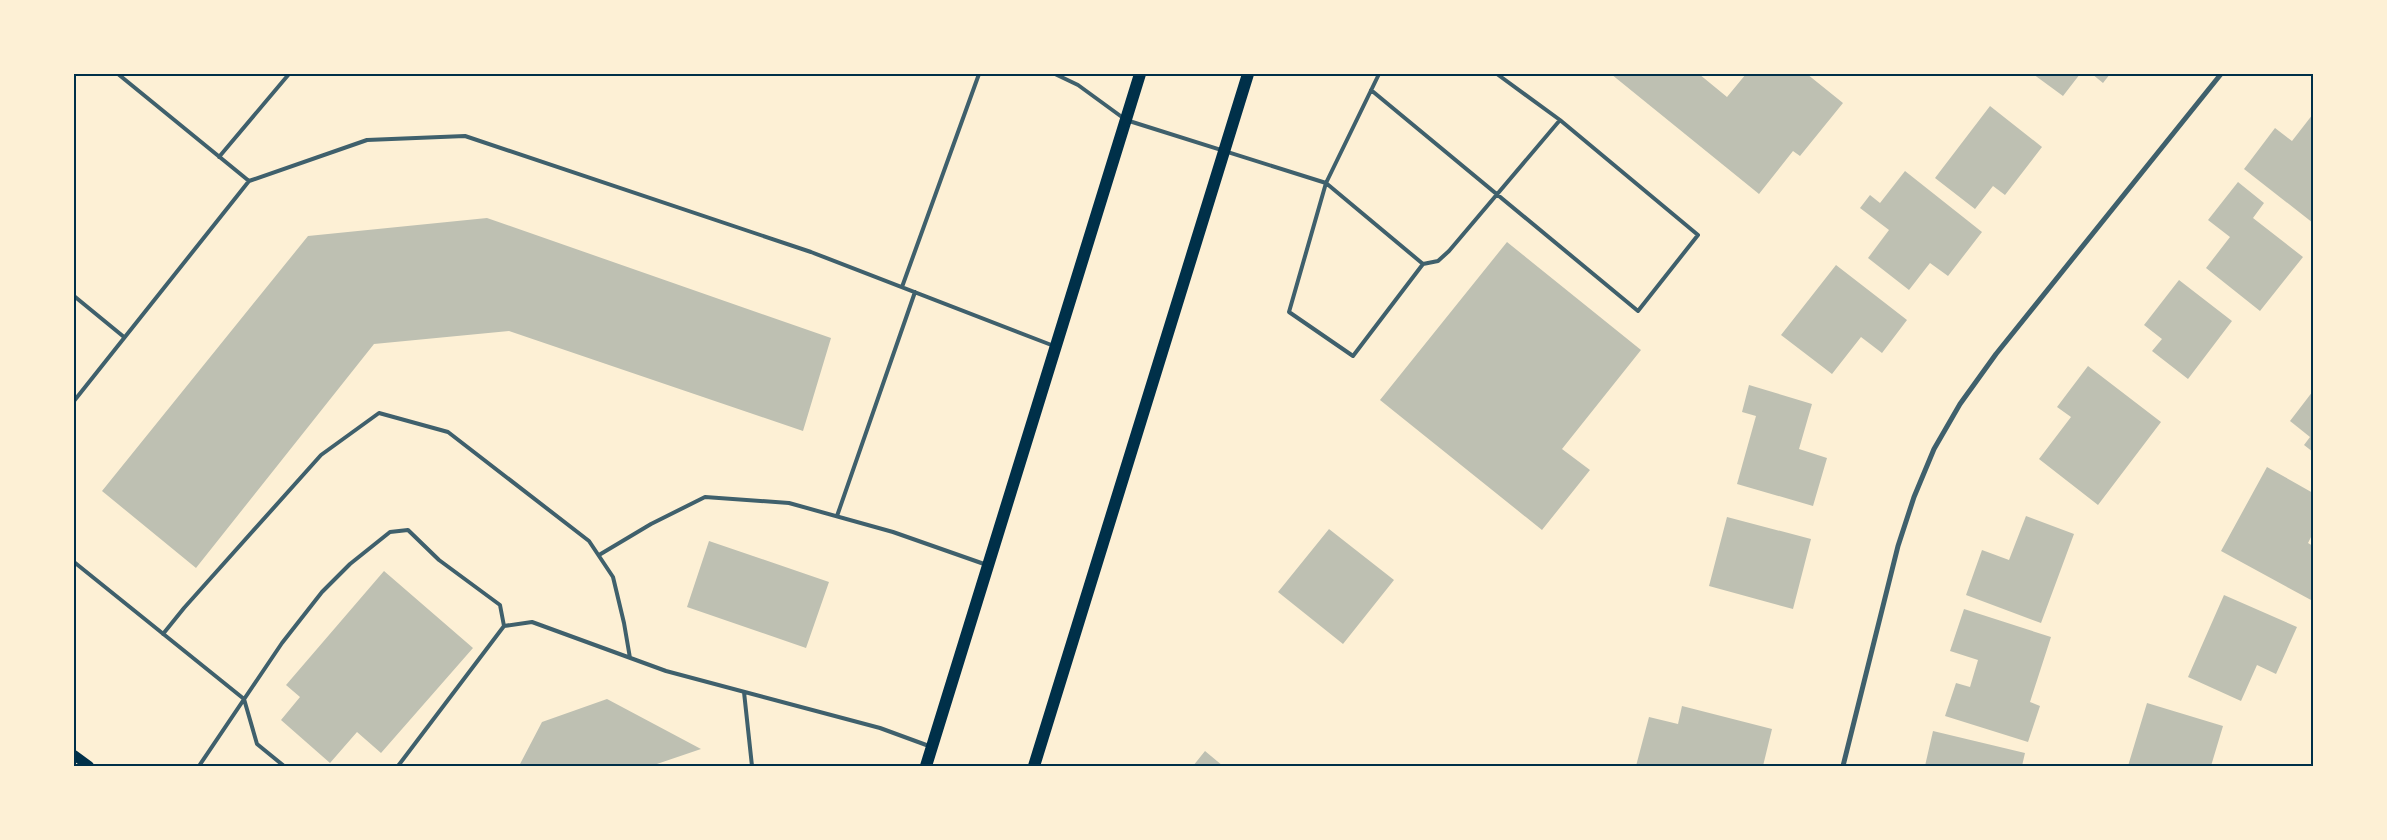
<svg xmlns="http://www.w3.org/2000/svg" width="2387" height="840" font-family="'Varela Round',sans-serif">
  <rect width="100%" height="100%" fill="#fdf0d5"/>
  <!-- building -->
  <path fill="#bec0b2" d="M1611,74H1699L1727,97L1746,74H1807L1843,103L1800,156L1793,151L1759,194Z
    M2033,74H2080L2063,96Z
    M2092,74H2110L2103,83Z
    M1990,106L2042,147L2005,195L1993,186L1975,209L1935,178Z
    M2313,114V223L2244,169L2275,128L2292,141Z
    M1905,171L1982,232L1948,276L1930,263L1909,290L1868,258L1889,230L1860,208L1870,195L1880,203Z
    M2238,182L2264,203L2253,218L2303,257L2260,311L2206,268L2230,237L2208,220Z
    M487,218L831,338L803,431L509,331L374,344L196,568L102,491L308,236Z
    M1507,242L1641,350L1562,449L1590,470L1542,530L1380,400Z
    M1836,265L1907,320L1882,353L1861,337L1832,374L1781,335Z
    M2179,280L2232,321L2188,379L2152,351L2162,339L2144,325Z
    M2088,366L2161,422L2098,505L2039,459L2071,417L2057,407Z
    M1749,385L1812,404L1799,449L1827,458L1813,506L1737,484L1756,416L1742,412Z
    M2313,391V452L2304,445L2310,437L2290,421Z
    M2267,467L2313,493V533L2308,543L2313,546V595L2311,600L2221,551Z
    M2026,516L2074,534L2041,623L1966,595L1982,550L2009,560Z
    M1727,517L1811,539L1793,609L1709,586Z
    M1329,529L1394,580L1343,644L1278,592Z
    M709,541L829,582L806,648L687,607Z
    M384,571L473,648L381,753L357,732L330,763L281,720L300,697L286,685Z
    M2224,595L2297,627L2276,674L2257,665L2241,701L2188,677Z
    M1964,609L2051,637L2030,702L2040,706L2028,742L1945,716L1956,683L1970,687L1978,660L1950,651Z
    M607,699L701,749L651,766H519L542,722Z
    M2147,703L2223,726L2211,766H2128Z
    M1682,706L1772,729L1763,766H1636L1649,717L1678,724Z
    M1933,731L2025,753L2022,766H1925Z
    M1205,751L1223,766H1193Z"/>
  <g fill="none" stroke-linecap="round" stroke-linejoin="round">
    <!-- service -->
    <path stroke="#3f606c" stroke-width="4" d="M118,74L249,181
      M1055,74L1078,85L1126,120L1326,183L1423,264L1438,261L1449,251L1560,120L1497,74
      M1379,74L1326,183L1289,312L1353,356L1423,264
      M1371,90L1638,311L1698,235L1560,120
      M219,157L289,74
      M902,287L979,74
      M74,296L124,337
      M74,401L249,181L367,140L465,136L811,252L1054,346
      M837,516L915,292
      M599,555L651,524L705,497L789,503L893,532L987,565
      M74,562L244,699L257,744L284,766
      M163,634L184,608L321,455L379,413L448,432L589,541L613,577L624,623L630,658
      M744,692L752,766
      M199,766L282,643L322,592L350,564L390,532L408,530L439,560L500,605L504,626
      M398,766L504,626L532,622L666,671L880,728L929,746"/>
    <!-- minor -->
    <path stroke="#3f606c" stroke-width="5" d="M1843,766L1898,546L1914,497L1934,449L1960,404L1996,354L2221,74"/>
    <!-- secondary -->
    <path stroke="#003049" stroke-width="10" d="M74,755L89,766"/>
    <!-- primary -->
    <path stroke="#003049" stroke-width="12" d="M926,766L1140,74
      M1034,766L1248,74"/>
  </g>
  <!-- border -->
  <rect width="2387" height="840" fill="none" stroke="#fdf0d5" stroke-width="150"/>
  <rect x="75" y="75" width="2237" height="690" fill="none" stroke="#003049" stroke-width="2"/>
</svg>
